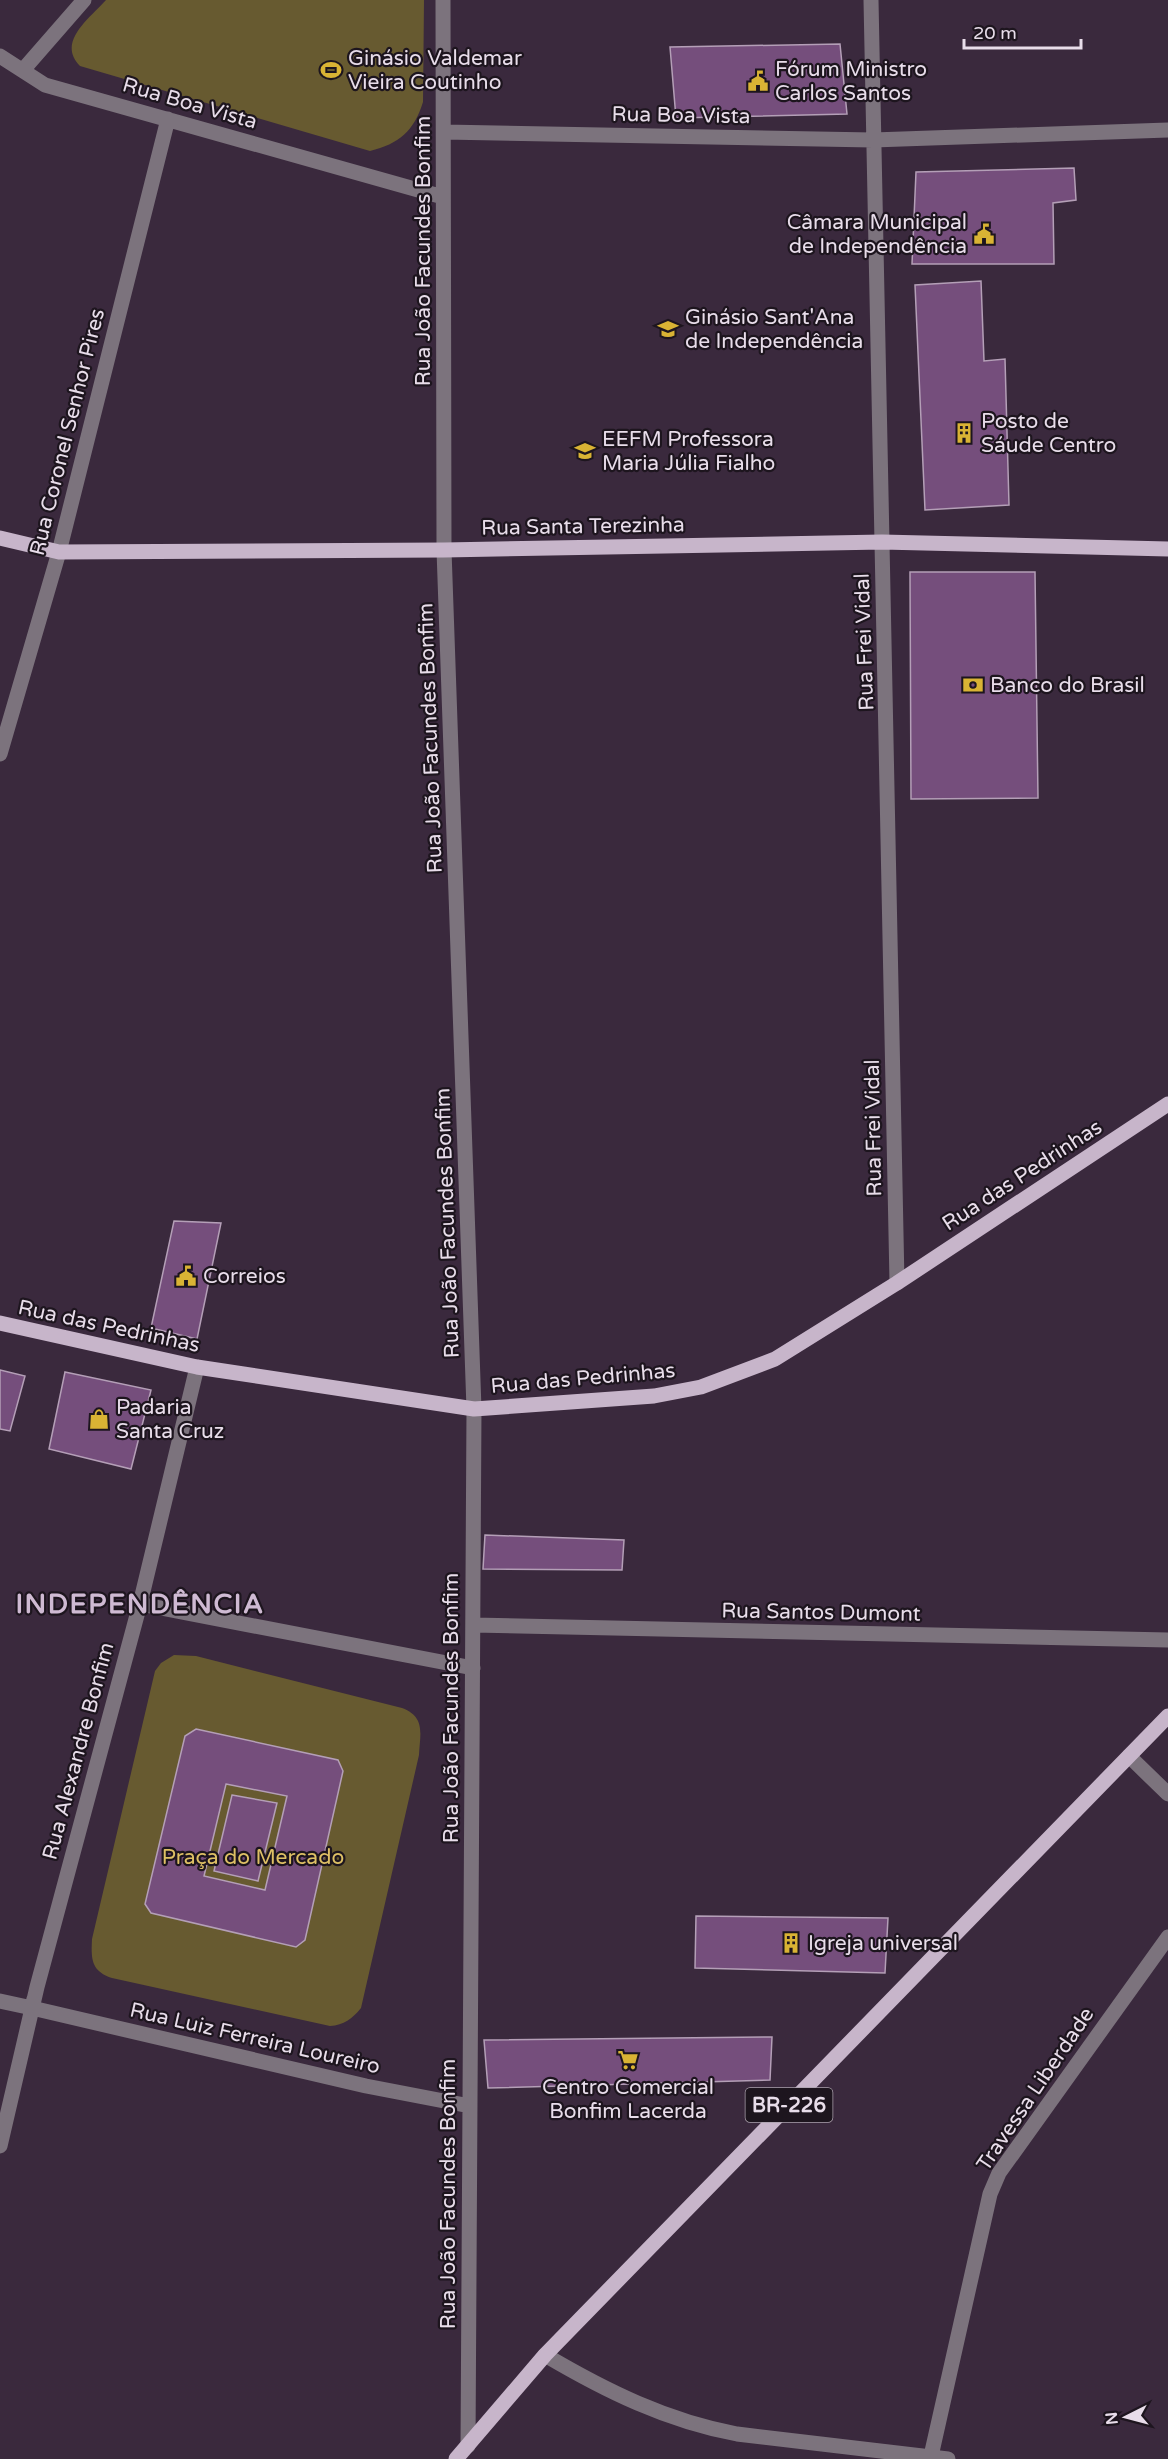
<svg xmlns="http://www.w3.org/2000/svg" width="1168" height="2459" font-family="'Varela Round',sans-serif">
  <rect width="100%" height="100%" fill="#3a293d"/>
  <!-- green -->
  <path fill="#675a30" d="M106,0H424L423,102C414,131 399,144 370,151L80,66C56,42 90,18 106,0Z
    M174,1655L196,1656L402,1708C426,1717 420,1734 419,1755L361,2008C352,2019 344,2025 330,2026L112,1978C91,1971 91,1959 92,1939L155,1671L161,1663Z"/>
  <!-- building -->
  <path fill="#754e7c" stroke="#b49fb7" stroke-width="1.5" fill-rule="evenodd" d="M840,44L847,114L676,118L670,47Z
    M1074,168L1076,200L1053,203L1054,264H912L916,172Z
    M981,281L984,361L1005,359L1009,505L925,510L915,285Z
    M910,572H1035L1038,798L911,799Z
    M174,1221L221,1223L197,1339L151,1328Z
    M0,1370L25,1376L10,1431L0,1429Z
    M65,1372L151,1390L131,1469L49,1449Z
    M485,1535L624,1540L622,1570L483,1569Z
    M196,1729L338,1760L343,1771L305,1940L296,1947L151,1913L145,1904L185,1736ZM226,1784L287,1796L265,1890L204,1876Z
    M232,1795L277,1803L258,1881L214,1871Z
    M696,1916L888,1918L885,1973L695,1968Z
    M772,2037L770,2080L488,2088L484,2040Z"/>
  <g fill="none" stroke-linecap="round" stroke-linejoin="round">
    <!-- minor -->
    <path stroke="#7c737d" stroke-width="15" d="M443,0L444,550L474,1409L468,2446
      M871,0L897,1283
      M0,56L45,85L443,197
      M23,70L84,0
      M444,132L873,140L1168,130
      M0,754L59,552L168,119
      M140,1604L473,1668
      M473,1625L1168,1640
      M1129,1756L1168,1794
      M0,2001L32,2008L34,1999
      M32,2008L366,2086L470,2106
      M0,2146L37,1987L140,1604L197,1367
      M545,2355C606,2391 667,2421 737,2434L948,2459
      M931,2456L990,2194L999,2173L1168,1937"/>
    <!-- major -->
    <path stroke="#c7b5ca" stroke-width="15" d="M0,538L59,552L444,550L882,542L1168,549
      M0,1323L197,1367L474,1409L654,1396L701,1387L775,1359L897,1283L1168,1104
      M456,2459L545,2355L1168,1716"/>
  </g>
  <!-- icons -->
  <defs>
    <g id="stadium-bare" transform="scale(1.62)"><path d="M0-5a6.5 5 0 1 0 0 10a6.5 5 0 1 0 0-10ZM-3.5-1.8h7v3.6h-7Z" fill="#d9b334" stroke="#1d151e" stroke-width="2.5" paint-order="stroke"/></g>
    <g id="civic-bare" transform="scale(1.62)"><path d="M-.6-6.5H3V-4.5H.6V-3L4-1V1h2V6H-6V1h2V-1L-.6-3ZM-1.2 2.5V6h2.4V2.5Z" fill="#d9b334" stroke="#1d151e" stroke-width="2.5" paint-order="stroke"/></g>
    <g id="school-bare" transform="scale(1.62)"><path d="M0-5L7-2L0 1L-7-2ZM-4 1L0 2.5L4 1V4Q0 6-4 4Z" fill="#d9b334" stroke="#1d151e" stroke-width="2.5" paint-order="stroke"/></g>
    <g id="building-bare" transform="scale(1.62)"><path d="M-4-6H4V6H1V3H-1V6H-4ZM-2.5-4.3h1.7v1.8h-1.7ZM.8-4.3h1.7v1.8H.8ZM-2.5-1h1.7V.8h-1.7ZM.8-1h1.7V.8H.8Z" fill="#d9b334" stroke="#1d151e" stroke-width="2.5" paint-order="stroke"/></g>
    <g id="bank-bare" transform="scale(1.62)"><path d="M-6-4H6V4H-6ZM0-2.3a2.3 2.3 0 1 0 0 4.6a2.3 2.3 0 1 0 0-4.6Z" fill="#d9b334" stroke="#1d151e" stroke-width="2.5" paint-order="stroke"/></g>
    <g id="shop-bare" transform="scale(1.62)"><path d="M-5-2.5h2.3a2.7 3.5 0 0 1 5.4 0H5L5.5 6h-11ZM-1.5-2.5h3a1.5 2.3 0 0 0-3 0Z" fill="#d9b334" stroke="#1d151e" stroke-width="2.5" paint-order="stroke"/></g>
    <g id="supermarket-bare" transform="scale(1.62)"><path d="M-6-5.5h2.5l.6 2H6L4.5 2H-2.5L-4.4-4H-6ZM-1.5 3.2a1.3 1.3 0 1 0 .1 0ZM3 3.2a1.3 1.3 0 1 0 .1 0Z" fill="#d9b334" stroke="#1d151e" stroke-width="2.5" paint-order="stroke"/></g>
  </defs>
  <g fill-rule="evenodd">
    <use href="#stadium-bare" x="331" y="70"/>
    <use href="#civic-bare" x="758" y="81"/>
    <use href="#civic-bare" x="984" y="234"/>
    <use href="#school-bare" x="668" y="329"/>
    <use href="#building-bare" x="964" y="433"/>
    <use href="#school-bare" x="585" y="451"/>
    <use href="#bank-bare" x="973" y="685"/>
    <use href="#civic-bare" x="186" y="1276"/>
    <use href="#shop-bare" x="99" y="1419"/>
    <use href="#building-bare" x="791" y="1943"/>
    <use href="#supermarket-bare" x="628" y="2060"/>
  </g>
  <g text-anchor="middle" stroke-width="4.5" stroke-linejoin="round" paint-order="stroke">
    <!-- shield labels -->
    <rect fill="#1d151e" stroke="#aba1ad" stroke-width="1.5" x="745.5" y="2088" width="87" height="34" rx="4.5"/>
    <g font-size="20" font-weight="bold" fill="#e8ddea">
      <text x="789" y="2112">BR-226</text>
    </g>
    <!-- poi labels -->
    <g font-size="21" fill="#e8ddea" stroke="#1d151e" text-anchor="start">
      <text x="348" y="65">Ginásio Valdemar<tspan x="348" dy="24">Vieira Coutinho</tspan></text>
      <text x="775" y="76">Fórum Ministro<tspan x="775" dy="24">Carlos Santos</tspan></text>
      <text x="967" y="229" text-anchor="end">Câmara Municipal<tspan x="967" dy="24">de Independência</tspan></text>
      <text x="685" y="324">Ginásio Sant'Ana<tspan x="685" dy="24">de Independência</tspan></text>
      <text x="981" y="428">Posto de<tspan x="981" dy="24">Sáude Centro</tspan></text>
      <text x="602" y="446">EEFM Professora<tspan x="602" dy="24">Maria Júlia Fialho</tspan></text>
      <text x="990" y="692">Banco do Brasil</text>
      <text x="203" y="1283">Correios</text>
      <text x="116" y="1414">Padaria<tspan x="116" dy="24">Santa Cruz</tspan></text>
      <text x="808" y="1950">Igreja universal</text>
      <text x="628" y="2094" text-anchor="middle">Centro Comercial<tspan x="628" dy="24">Bonfim Lacerda</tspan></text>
    </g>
    <!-- street labels -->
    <g font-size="21" fill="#e8ddea" stroke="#1d151e">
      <text transform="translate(190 103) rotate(16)" y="7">Rua Boa Vista</text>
      <text transform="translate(681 115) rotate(1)" y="7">Rua Boa Vista</text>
      <text transform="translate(423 251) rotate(-90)" y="7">Rua João Facundes Bonfim</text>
      <text transform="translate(67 432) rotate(-76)" y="7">Rua Coronel Senhor Pires</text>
      <text transform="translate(583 526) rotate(-1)" y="7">Rua Santa Terezinha</text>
      <text transform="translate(864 642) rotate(-92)" y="7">Rua Frei Vidal</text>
      <text transform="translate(430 738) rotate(-92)" y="7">Rua João Facundes Bonfim</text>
      <text transform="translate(873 1128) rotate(-91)" y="7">Rua Frei Vidal</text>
      <text transform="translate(1022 1175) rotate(-33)" y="7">Rua das Pedrinhas</text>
      <text transform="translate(447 1223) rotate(-92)" y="7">Rua João Facundes Bonfim</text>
      <text transform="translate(109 1326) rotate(12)" y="7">Rua das Pedrinhas</text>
      <text transform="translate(583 1378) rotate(-5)" y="7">Rua das Pedrinhas</text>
      <text transform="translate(821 1612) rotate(1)" y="7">Rua Santos Dumont</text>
      <text transform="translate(451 1708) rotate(-90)" y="7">Rua João Facundes Bonfim</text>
      <text transform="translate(78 1751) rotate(-75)" y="7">Rua Alexandre Bonfim</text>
      <text transform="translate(255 2038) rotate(13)" y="7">Rua Luiz Ferreira Loureiro</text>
      <text transform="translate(1035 2089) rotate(-56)" y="7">Travessa Liberdade</text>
      <text transform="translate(448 2194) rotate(-90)" y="7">Rua João Facundes Bonfim</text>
    </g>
    <!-- park labels -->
    <g font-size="21" fill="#dec065" stroke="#1d151e">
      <text x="253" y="1864">Praça do Mercado</text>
    </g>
    <!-- district labels -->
    <g font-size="27" font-weight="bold" letter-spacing="1.5" fill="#cfbad3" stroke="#1d151e">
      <text x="140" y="1613">INDEPENDÊNCIA</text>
    </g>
  </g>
  <!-- north arrow -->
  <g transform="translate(1126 2417) rotate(264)" stroke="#1d151e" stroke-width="4.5" paint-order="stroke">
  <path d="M0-4.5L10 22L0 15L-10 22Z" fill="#e8ddea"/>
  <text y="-9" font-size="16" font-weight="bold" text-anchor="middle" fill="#e8ddea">N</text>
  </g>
  <!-- scale -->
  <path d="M964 39v9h117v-9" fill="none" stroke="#e8ddea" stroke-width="3"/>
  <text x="973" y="39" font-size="18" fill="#e8ddea" stroke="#1d151e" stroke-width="4.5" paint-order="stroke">20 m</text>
</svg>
